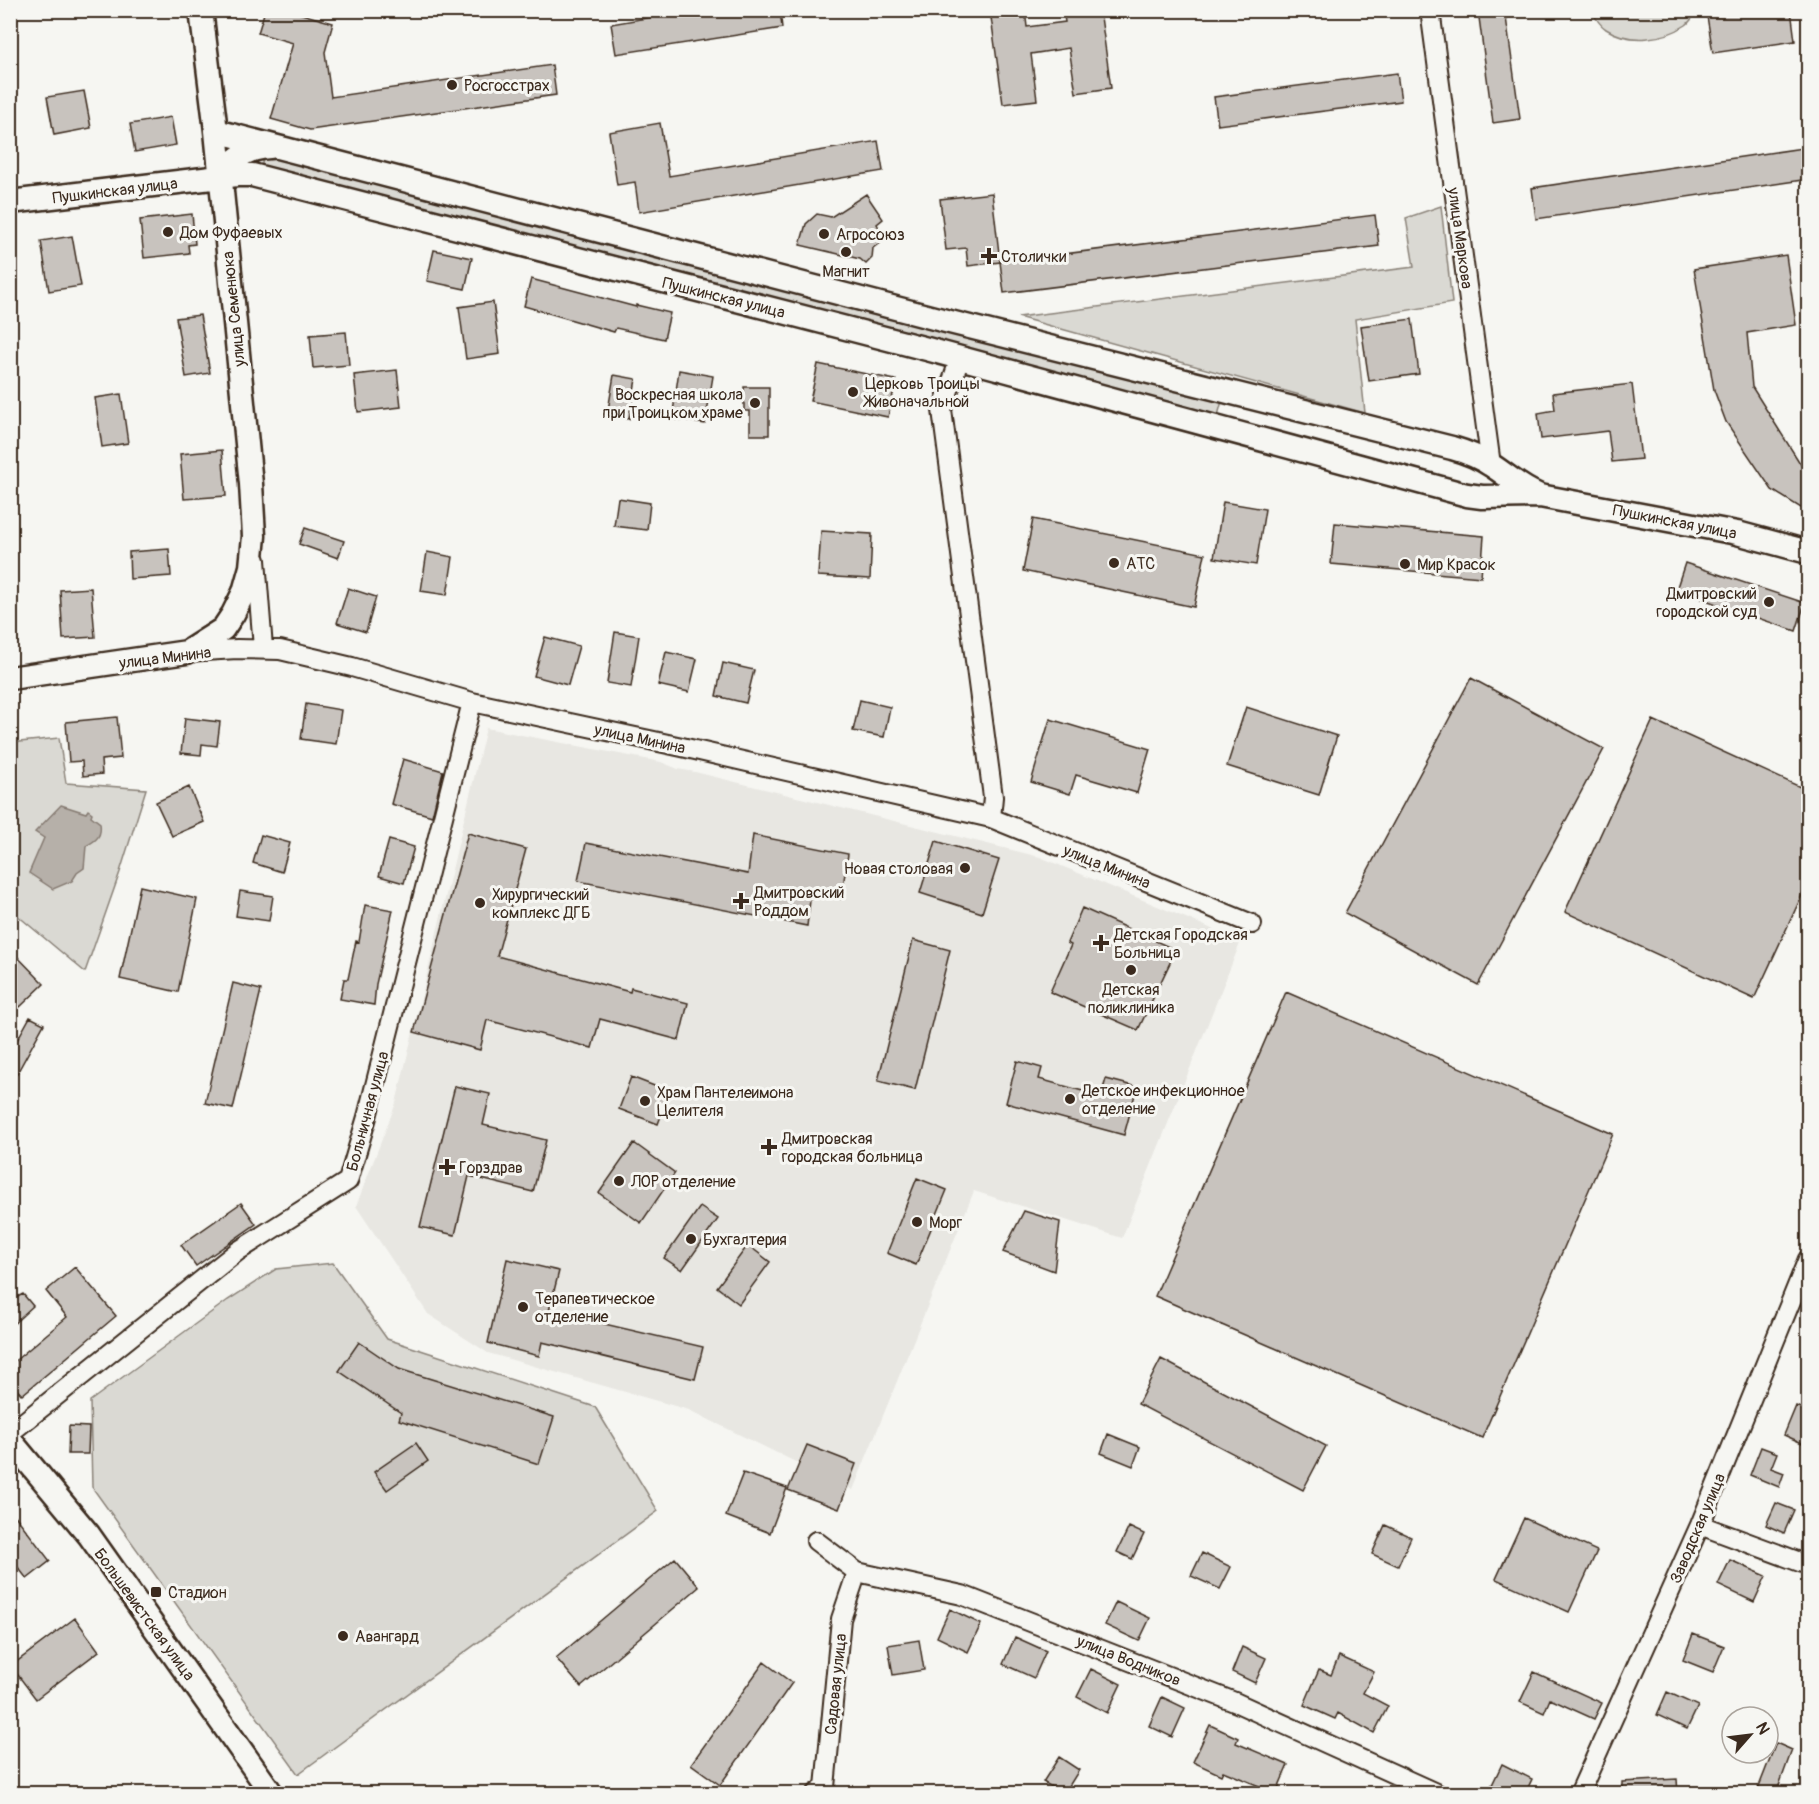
<svg xmlns="http://www.w3.org/2000/svg" width="1819" height="1804" font-family="Pangolin,sans-serif">
  <rect width="100%" height="100%" fill="#f6f6f2"/>
  <filter id="ink" filterUnits="userSpaceOnUse"><feTurbulence type="fractalNoise" baseFrequency=".0167" numOctaves="2"/><feDisplacementMap in="SourceGraphic" scale="12" xChannelSelector="R" yChannelSelector="G"/><feConvolveMatrix kernelMatrix="1 2 1 2 8 2 1 2 1" color-interpolation-filters="sRGB"/></filter>
  <g filter="url(#ink)">
    <!-- built -->
    <path fill="#e8e7e2" d="M486,728L661,762L678,769L695,772L1040,857L1241,941L1122,1238L974,1191L853,1490L689,1410L488,1353L428,1314L356,1206L396,1103Z"/>
    <!-- green -->
    <path fill="#dad9d3" stroke="#8a8278" stroke-width="1.5" d="M1592,11H1698C1694,15 1691,21 1686,25C1664,40 1629,44 1606,29C1600,25 1595,17 1592,11Z
      M265,150L1222,401L1217,419L261,168Z
      M1441,206L1452,303L1355,319L1365,413L1018,317L1414,267L1406,218Z
      M59,738L66,783L146,789L120,872L85,972L11,910L10,743Z
      M333,1263L387,1339L595,1407L658,1511L298,1774L92,1487L90,1401L228,1300L276,1269Z"/>
    <!-- water -->
    <path fill="#b6b0a9" stroke="#857a71" stroke-width="1.5" d="M61,805L86,813L88,810L92,813L91,816L100,823C102,836 97,840 86,846L84,868L77,873L72,881L53,889L29,873L44,838L35,832Z"/>
    <!-- building -->
    <path fill="#c8c3be" stroke="#3b2a1e" stroke-width="1.5" d="M265,10H288L333,23L325,52L331,97L552,65L556,95L310,130L271,119L293,43L258,33Z
      M693,10H780L782,28L616,54L611,24Z
      M990,10H1025L1027,27L1065,22L1063,10H1100L1111,88L1076,93L1069,48L1031,54L1037,100L1003,104Z
      M1478,10H1505L1520,119L1493,123Z
      M1706,10H1791L1795,41L1713,53Z
      M1397,73L1401,101L1218,125L1214,97Z
      M84,91L91,128L54,135L47,97Z
      M171,117L176,145L135,152L130,124Z
      M660,123L669,176L878,141L883,171L639,212L635,182L617,185L609,132Z
      M1809,147V179L1536,219L1532,188Z
      M992,193L1000,262L968,266L966,248L946,250L940,199Z
      M866,194L883,219L877,224L885,239L873,248L872,258L866,264L860,259L800,245L806,224L817,214L831,217Z
      M192,214L195,244L188,245L189,253L144,258L140,220Z
      M1375,215L1379,246L1004,293L1000,262Z
      M72,236L81,286L49,291L41,241Z
      M434,250L472,258L465,289L427,281Z
      M1786,255L1796,325L1747,333L1752,387L1805,471L1809,472V513L1772,490L1726,422L1714,390L1694,269Z
      M531,279L636,307V305L670,313L664,339L616,328L614,332L524,306Z
      M493,302L500,354L466,359L459,307Z
      M200,315L210,373L186,377L176,318Z
      M1412,319L1419,374L1369,381L1361,326Z
      M346,332L349,365L313,368L310,335Z
      M818,364L896,380L888,417L810,401Z
      M397,370L401,407L358,412L354,375Z
      M679,370L713,376L705,424L672,419Z
      M614,375L636,379L629,419L607,416Z
      M1632,384L1641,459L1612,462L1608,431L1541,439L1538,413L1555,410L1553,393Z
      M744,387H769V435H750V411H744Z
      M121,394L128,443L102,447L95,398Z
      M222,450L226,496L184,499L180,454Z
      M618,498L650,503L647,530L614,526Z
      M1223,502L1265,509L1256,565L1214,558Z
      M1033,519L1205,554L1194,607L1023,571Z
      M1335,523L1484,536L1481,577L1331,564Z
      M305,528L344,541L338,558L299,544Z
      M821,531L872,534L870,579L818,576Z
      M169,549L171,576L130,579L129,552Z
      M427,552L453,557L447,595L421,591Z
      M1685,563L1805,603L1796,631L1676,590Z
      M91,588L95,637L63,639L60,590Z
      M348,588L376,597L366,632L337,623Z
      M615,632L639,636L631,687L607,683Z
      M545,637L579,646L568,685L534,676Z
      M666,652L697,659L689,692L658,685Z
      M723,663L754,670L746,703L716,696Z
      M1471,678L1604,749L1478,985L1345,913Z
      M860,700L890,707L884,737L853,731Z
      M306,704L341,710L336,744L301,739Z
      M1246,707L1337,736L1319,795L1227,766Z
      M117,717L121,758L101,760L102,774L83,776L82,761L69,762L66,722Z
      M185,718L220,722L217,746L202,744L201,755L181,753Z
      M1050,719L1150,749L1137,793L1076,775L1070,794L1031,782Z
      M1653,720L1809,791V880L1754,999L1565,912Z
      M403,759L443,771L432,816L391,804Z
      M189,787L204,822L172,836L156,802Z
      M468,833L526,849L497,956L630,992L631,988L688,1003L679,1040L600,1019L592,1048L487,1020L480,1050L414,1032Z
      M261,835L290,843L282,872L253,863Z
      M753,835L848,854L841,899L811,892L807,926L578,881L586,843L748,874Z
      M389,840L414,847L404,883L379,876Z
      M936,841L999,860L982,913L920,893Z
      M140,886L197,899L178,992L120,979Z
      M240,891L273,896L269,921L236,916Z
      M365,905L393,910L376,984L374,1005L340,999L344,979H348L356,941L359,942Z
      M1082,908L1176,950L1138,1030L1050,992L1071,945L1067,943Z
      M913,940L950,950L915,1090L878,1081Z
      M10,949L44,984L20,1007L10,997Z
      M233,983L261,990L233,1109L205,1103Z
      M1286,992L1613,1134L1482,1438L1155,1296Z
      M30,1017L44,1024L10,1086V1053Z
      M1017,1061L1042,1068L1039,1079L1101,1096L1106,1079L1137,1087L1124,1135L1006,1103Z
      M631,1077L670,1092L658,1124L619,1109Z
      M455,1086L490,1094L483,1125L546,1140L533,1192L469,1176L455,1235L420,1227Z
      M634,1143L675,1173L641,1223L599,1193Z
      M917,1178L947,1190L916,1265L887,1253Z
      M241,1203L256,1224L196,1266L181,1245Z
      M700,1207L718,1219L682,1270L664,1258Z
      M1024,1211L1060,1222L1054,1271L1003,1252Z
      M748,1245L770,1262L739,1304L717,1287Z
      M507,1259L559,1271L549,1311L703,1347L695,1379L542,1342L539,1356L488,1343Z
      M75,1267L116,1316L22,1395L10,1382V1365L67,1317L46,1291Z
      M23,1294L33,1306L10,1327V1301Z
      M359,1342L399,1369L554,1417L539,1464L399,1420L401,1413L339,1371Z
      M1161,1359L1326,1446L1303,1490L1138,1404Z
      M1796,1406L1809,1412V1446L1784,1435Z
      M69,1426L89,1427L88,1454H68Z
      M1108,1434L1140,1447L1133,1466L1101,1453Z
      M416,1443L428,1461L387,1490L374,1472Z
      M807,1445L856,1464L839,1509L788,1490Z
      M1761,1447L1777,1453L1771,1468L1784,1473L1779,1487L1750,1475Z
      M743,1473L787,1488L770,1533L726,1516Z
      M1776,1503L1794,1510L1784,1533L1766,1525Z
      M10,1509L50,1561L27,1579L10,1557Z
      M1524,1518L1597,1551L1569,1612L1496,1579Z
      M1385,1525L1411,1537L1398,1566L1372,1554Z
      M1129,1527L1144,1534L1132,1559L1117,1552Z
      M1202,1553L1231,1567L1220,1589L1191,1576Z
      M675,1558L699,1587L581,1687L556,1658Z
      M1730,1560L1766,1576L1754,1602L1718,1585Z
      M1116,1602L1150,1618L1139,1641L1105,1625Z
      M950,1609L981,1624L968,1652L937,1637Z
      M75,1618L99,1651L36,1699L11,1666Z
      M1693,1634L1724,1646L1713,1672L1683,1660Z
      M1015,1637L1046,1651L1034,1678L1003,1664Z
      M919,1640L924,1670L893,1675L888,1645Z
      M1242,1647L1266,1658L1255,1683L1232,1672Z
      M1339,1656L1374,1672L1363,1693L1388,1706L1374,1733L1338,1713L1335,1719L1304,1705L1319,1670L1331,1675Z
      M764,1662L792,1683L720,1785L691,1764Z
      M1091,1669L1121,1684L1107,1713L1077,1697Z
      M1534,1672L1602,1703L1594,1719L1550,1699L1544,1713L1520,1702Z
      M1667,1692L1698,1706L1687,1729L1657,1715Z
      M1162,1697L1185,1708L1172,1737L1149,1726Z
      M1210,1725L1238,1738L1236,1743L1288,1765L1276,1793L1223,1771L1221,1775L1193,1762Z
      M1776,1743L1792,1750L1776,1794H1756Z
      M1059,1757L1079,1770L1064,1794L1043,1782Z
      M1502,1764L1532,1779L1525,1794H1500L1490,1789Z
      M1677,1779L1678,1794H1622V1782Z"/>
    <g fill="none" stroke-linecap="round" stroke-linejoin="round">
      <!-- minor casing -->
      <g stroke="#3b2a1e" stroke-width="22">
        <path id="minor" d="M1430,10L1491,465
          M960,358L942,410L993,797L991,818
          M256,560L263,648
          M187,652L237,649L280,650L352,667L472,702L682,747L991,818L1252,924
          M10,1433L238,1251L348,1181L367,1117L472,702
          M1700,1525L1808,1565
          M816,1541L857,1572L962,1595L1237,1703L1438,1794
          M816,1794L825,1787L841,1619L857,1572
          M1579,1794L1700,1525L1808,1259"/>
      </g>
      <!-- major casing -->
      <g stroke="#3b2a1e" stroke-width="27">
        <path id="major" d="M216,131L934,318L1452,448C1466,452 1479,457 1491,465C1507,475 1520,488 1538,495
          M220,177C233,159 246,148 270,147
          M10,202L237,175H252L927,349L1467,495L1482,497L1540,496L1737,533L1808,552
          M10,678L187,652L223,629L233,614L244,592L251,567L254,536L251,484L216,131L201,10
          M10,1440L89,1535L272,1794"/>
      </g>
      <!-- minor -->
      <use href="#minor" stroke="#f6f6f2" stroke-width="18"/>
      <!-- major -->
      <use href="#major" stroke="#f6f6f2" stroke-width="22"/>
    </g>
  </g>
  <!-- markers -->
  <g fill="#3b2a1e" stroke="#f6f6f2" stroke-width="2">
    <circle cx="452" cy="85" r="6"/>
    <circle cx="168" cy="232" r="6"/>
    <circle cx="824" cy="234" r="6"/>
    <circle cx="846" cy="252" r="6"/>
    <path d="M986 247h6v6h6v6h-6v6h-6v-6h-6v-6h6z"/>
    <circle cx="853" cy="392" r="6"/>
    <circle cx="755" cy="403" r="6"/>
    <circle cx="1114" cy="563" r="6"/>
    <circle cx="1405" cy="564" r="6"/>
    <circle cx="1769" cy="602" r="6"/>
    <circle cx="965" cy="868" r="6"/>
    <path d="M738 892h6v6h6v6h-6v6h-6v-6h-6v-6h6z"/>
    <circle cx="480" cy="903" r="6"/>
    <path d="M1098 934h6v6h6v6h-6v6h-6v-6h-6v-6h6z"/>
    <circle cx="1131" cy="970" r="6"/>
    <circle cx="1070" cy="1099" r="6"/>
    <circle cx="645" cy="1101" r="6"/>
    <path d="M766 1138h6v6h6v6h-6v6h-6v-6h-6v-6h6z"/>
    <path d="M444 1158h6v6h6v6h-6v6h-6v-6h-6v-6h6z"/>
    <circle cx="619" cy="1181" r="6"/>
    <circle cx="917" cy="1222" r="6"/>
    <circle cx="691" cy="1239" r="6"/>
    <circle cx="523" cy="1307" r="6"/>
    <rect x="150" y="1586" width="12" height="12" rx="3"/>
    <circle cx="343" cy="1636" r="6"/>
  </g>
  <g text-anchor="middle" stroke-width="6" stroke-linejoin="round" paint-order="stroke">
    <!-- poi labels -->
    <g font-size="16" fill="#3b2a1e" stroke="#f6f6f2" text-anchor="start">
      <text x="464" y="91">Росгосстрах</text>
      <text x="180" y="238">Дом Фуфаевых</text>
      <text x="836" y="240">Агросоюз</text>
      <text x="1001" y="262">Столички</text>
      <text x="846" y="277" text-anchor="middle">Магнит</text>
      <text x="865" y="389">Церковь Троицы<tspan x="865" dy="18">Живоначальной</tspan></text>
      <text x="743" y="400" text-anchor="end">Воскресная школа<tspan x="743" dy="18">при Троицком храме</tspan></text>
      <text x="1126" y="569">АТС</text>
      <text x="1417" y="570">Мир Красок</text>
      <text x="1757" y="599" text-anchor="end">Дмитровский<tspan x="1757" dy="18">городской суд</tspan></text>
      <text x="953" y="874" text-anchor="end">Новая столовая</text>
      <text x="754" y="898">Дмитровский<tspan x="754" dy="18">Роддом</tspan></text>
      <text x="492" y="900">Хирургический<tspan x="492" dy="18">комплекс ДГБ</tspan></text>
      <text x="1114" y="940">Детская Городская<tspan x="1114" dy="18">Больница</tspan></text>
      <text x="1131" y="995" text-anchor="middle">Детская<tspan x="1131" dy="18">поликлиника</tspan></text>
      <text x="1082" y="1096">Детское инфекционное<tspan x="1082" dy="18">отделение</tspan></text>
      <text x="657" y="1098">Храм Пантелеимона<tspan x="657" dy="18">Целителя</tspan></text>
      <text x="782" y="1144">Дмитровская<tspan x="782" dy="18">городская больница</tspan></text>
      <text x="459" y="1173">Горздрав</text>
      <text x="631" y="1187">ЛОР отделение</text>
      <text x="929" y="1228">Морг</text>
      <text x="703" y="1245">Бухгалтерия</text>
      <text x="535" y="1304">Терапевтическое<tspan x="535" dy="18">отделение</tspan></text>
      <text x="168" y="1598">Стадион</text>
      <text x="355" y="1642">Авангард</text>
    </g>
    <!-- street labels -->
    <g font-size="16" fill="#3b2a1e" stroke="#f6f6f2">
      <text transform="translate(115 190) rotate(-7)" y="6">Пушкинская улица</text>
      <text transform="translate(1461 238) rotate(82)" y="6">улица Маркова</text>
      <text transform="translate(724 297) rotate(14)" y="6">Пушкинская улица</text>
      <text transform="translate(233 309) rotate(-96)" y="6">улица Семенюка</text>
      <text transform="translate(1675 521) rotate(11)" y="6">Пушкинская улица</text>
      <text transform="translate(165 657) rotate(-7)" y="6">улица Минина</text>
      <text transform="translate(640 738) rotate(12)" y="6">улица Минина</text>
      <text transform="translate(1107 866) rotate(22)" y="6">улица Минина</text>
      <text transform="translate(367 1111) rotate(-75)" y="6">Больничная улица</text>
      <text transform="translate(1697 1528) rotate(-67)" y="6">Заводская улица</text>
      <text transform="translate(145 1614) rotate(54)" y="6">Большевистская улица</text>
      <text transform="translate(1129 1660) rotate(22)" y="6">улица Водников</text>
      <text transform="translate(835 1684) rotate(-84)" y="6">Садовая улица</text>
    </g>
  </g>
  <!-- margin -->
  <rect width="1819" height="1804" fill="none" stroke="#f6f6f2" stroke-width="36"/>
  <rect x="18" y="18" width="1783" height="1768" fill="none" stroke="#3b2a1e" stroke-width="2" filter="url(#ink)"/>
  <!-- north arrow -->
  <g transform="translate(1750 1735) rotate(62)"><circle r="28" fill="#f6f6f2" stroke="#aba49d" stroke-width="1.5"/>
  <path d="M0-4.5L10 22L0 15L-10 22Z" fill="#3b2a1e"/>
  <text y="-9" font-size="16" font-weight="bold" text-anchor="middle" fill="#3b2a1e">N</text>
  </g>
</svg>
